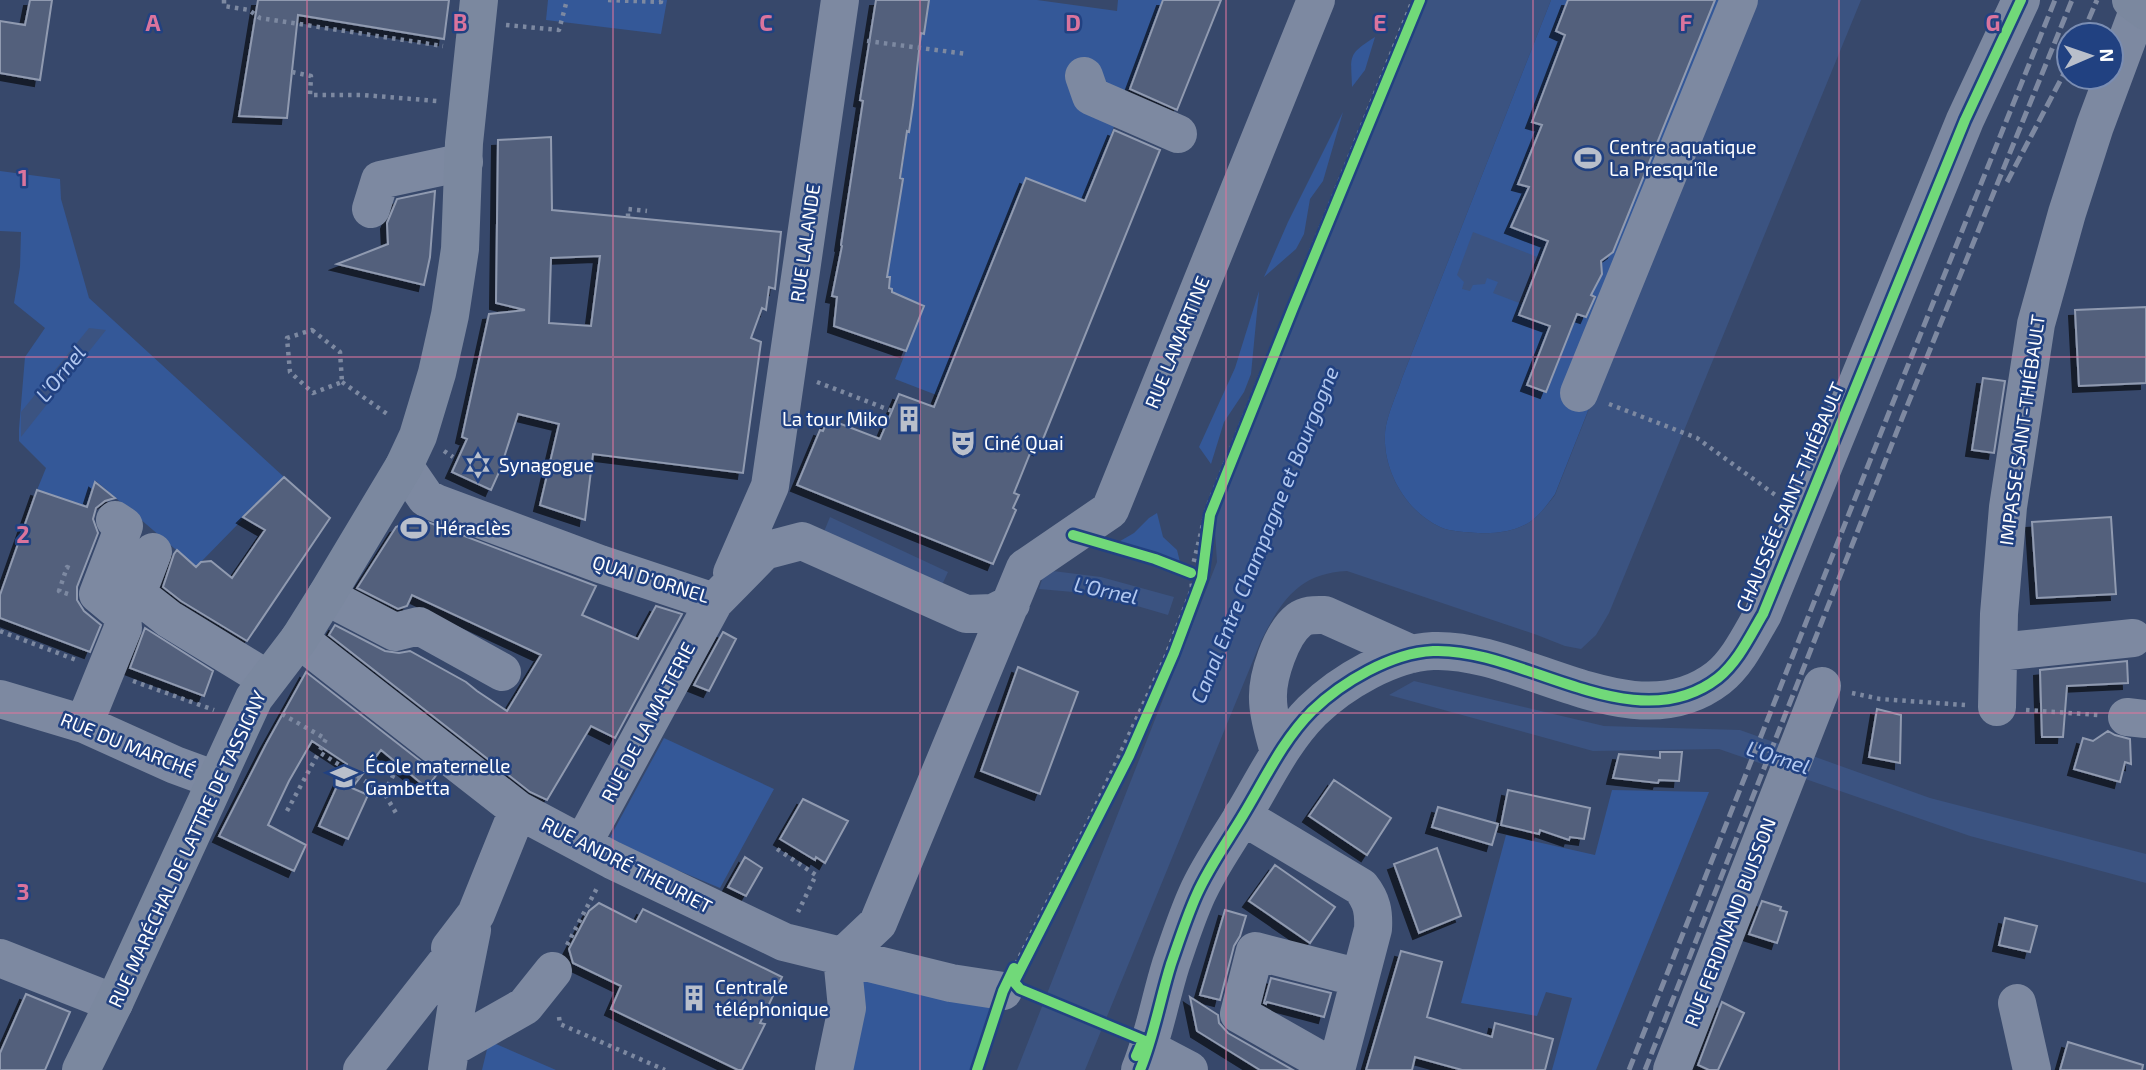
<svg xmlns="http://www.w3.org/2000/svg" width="2146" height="1070" font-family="'Exo 2',sans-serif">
  <defs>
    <filter id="shadow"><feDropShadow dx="-6" dy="6" stdDeviation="0" flood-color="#0009"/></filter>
  </defs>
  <rect width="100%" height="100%" fill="#37486b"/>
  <!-- green -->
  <path fill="#345898" d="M548,0H667L661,34L546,20Z
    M926,0H1037L1117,11L1118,0H1163L1085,201L939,396L895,379L924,306L892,292V289L889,287L887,277Z
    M1551,0H1751L1555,494C1547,505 1540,515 1530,522C1514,532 1495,534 1478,533C1466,532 1451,532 1440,527C1407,512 1383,472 1385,435C1385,419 1397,394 1402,378Z
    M1375,37L1365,70L1352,87C1351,55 1347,55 1375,37Z
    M1343,112L1323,181L1310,199L1304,234L1296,249L1264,277L1288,222Z
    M0,171L60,179L61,199L89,298L284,477L196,567L96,481L87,507L37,490L46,468L19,441V429L25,357L45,328L14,303L20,267L21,232L0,231Z
    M1259,291L1251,374L1244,392L1224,422L1211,464L1199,447L1235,368Z
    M1157,513L1163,537L1177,550L1180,562L1171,561L1159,554L1115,544L1134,533L1149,518Z
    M664,738L774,789L720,888L608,841Z
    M1612,790L1709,792L1596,1070H1552L1572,998L1546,992L1537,1016L1461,1003L1506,835L1595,855Z
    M860,980L992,1005L971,1070H842Z
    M489,1041L556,1070H482Z"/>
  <!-- water -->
  <path fill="#3b5381" d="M1426,0H1551L1402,378C1397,394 1385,419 1385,435C1383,472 1407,512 1440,527C1451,532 1466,532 1478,533C1495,534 1514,532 1530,522C1540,515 1547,505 1555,495L1751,0H1861L1609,613L1596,635L1581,649L1565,646L1537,635L1347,571C1299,573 1281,601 1261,641L1085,1070H1017L1217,562L1214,516L1317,262Z
    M1473,232L1540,258L1522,304L1493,293L1498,282L1487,278L1485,284L1473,285L1470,291L1462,289L1464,282L1457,275Z
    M89,328L106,330L21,437V412Z
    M830,517L948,572L941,587L823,534Z
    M1045,570L1101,577L1174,597L1168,615L1096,594L1039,589Z
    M1414,681L1604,726L1740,730L1930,798L2146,854V883L1970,836L1719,749L1593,751L1389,695Z"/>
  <!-- building -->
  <path fill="#52607c" stroke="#909ab0" stroke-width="2" fill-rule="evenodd" filter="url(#shadow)" d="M30,0H52L40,80L0,73V21L25,25Z
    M258,0H449L444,39L298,15L287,118L239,116Z
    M876,0H929L924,34L921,33L913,105L909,132L907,131L900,178L903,179L887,277H890L889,288L892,289V292L924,306L906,351L834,326L837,297L832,296L842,246L841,245L863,101L860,100Z
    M1163,0H1221L1177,110L1130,89Z
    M1568,0H1715L1613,252L1601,261L1602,274L1591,295L1595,297L1586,317L1577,314L1546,392L1527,385L1550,326L1519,315L1548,241L1511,227L1529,187L1518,184L1542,125L1532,122L1565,35L1556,31Z
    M1114,130L1160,150L1039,449L1033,446L1014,493L1019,495L1013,508L1016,510L993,564L797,485L820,430L823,431L828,419L880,439L899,394L934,407L1026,178L1085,201Z
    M551,137L552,210L781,232L775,289L769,287L766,310L762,308L751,338L761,342L743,473L593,454L585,520L540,505L559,424L518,414L500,470L491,490L452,472L467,439L462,437L489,314L525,310L496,303L498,140ZM600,256L591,326L549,323L551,258Z
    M435,191L430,257L424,285L337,264L388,244L387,223L397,199Z
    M2146,307V383L2079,386L2075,310Z
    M1983,378L2005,381L1994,453L1972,450Z
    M284,477L330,518L247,641L181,601L163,587L174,554L177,550L196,567L201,562L211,561L232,578L265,530L243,517Z
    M95,482L115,498L105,501L96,508L93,519L98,533L77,587V600L84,611L101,625L90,652L0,618V595L37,490L87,507Z
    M2111,517L2116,594L2037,598L2032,522Z
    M417,518L596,586L582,615L638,639L656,606L682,614L615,738L591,726L547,800L530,792L329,635L335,625L385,651L399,653L410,651L466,682L477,691L507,711L541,655L412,595L407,606L398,609L357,588L396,527Z
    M145,628L213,671L204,696L130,668Z
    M723,632L736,639L709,691L694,685Z
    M2127,661L2128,683L2067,686L2063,737H2042L2040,670Z
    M1018,667L1078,692L1040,794L981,771Z
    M306,672L437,774L427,788L381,750L352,788L368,795L348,839L319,826L347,764L312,741L289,781L268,825L306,845L294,871L219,836L266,744Z
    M1877,709L1901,715L1900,763L1869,757Z
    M2108,731L2115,735L2130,739L2131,764L2125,762L2120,782L2074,769L2083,738L2093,741Z
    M1660,752H1682L1679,781L1659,780L1658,783L1613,778L1619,754L1660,758Z
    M1334,780L1391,818L1367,855L1309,816Z
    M1508,790L1590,808L1584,839L1570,837L1569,840L1540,830L1539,834L1501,825Z
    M803,799L848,821L825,863L816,857L815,860L780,839Z
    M1438,807L1498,824L1492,845L1432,827Z
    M1437,848L1461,916L1419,933L1394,864Z
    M745,857L762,868L746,896L728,887Z
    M1275,865L1335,907L1310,943L1249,901Z
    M1762,901L1781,907L1780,910L1787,912L1777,943L1749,934Z
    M599,903L636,922L643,909L782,977L760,1023L765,1024L742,1070H738L611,1009L621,986L573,963L569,949L589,911Z
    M1225,910L1246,916L1240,936L1234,946L1220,1000L1200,995Z
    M2005,918L2037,926L2030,952L1999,945Z
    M1401,951L1442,962L1427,1017L1492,1037L1495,1023L1553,1039L1545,1070H1462L1415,1057L1412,1070H1366Z
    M1271,978L1331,993L1324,1017L1267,1002L1266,1004L1264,1003Z
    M26,994L70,1012L45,1070H0V1053Z
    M1190,997L1218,1015L1219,1023L1228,1033L1293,1070H1260L1197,1031Z
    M1722,1002L1744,1013L1718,1070H1709L1698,1065Z
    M2068,1042L2143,1065L2142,1070H2060Z"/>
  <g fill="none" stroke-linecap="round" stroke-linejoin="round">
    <!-- path -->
    <path stroke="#7d89a1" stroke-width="4.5" stroke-dasharray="3.5 5" stroke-linecap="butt" d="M224,0V6L249,10L260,18L443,46
      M608,0L661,2V0
      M506,25L559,30L567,0
      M867,41L967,54
      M292,72L311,76L310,95H363L437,101
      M628,217V209L647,211
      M312,330L340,352L342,382L313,393L290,372L287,338Z
      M342,382L390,416
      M817,382L892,411
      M1609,404L1697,438L1778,497
      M444,451L453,457
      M1114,547L1191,573
      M68,594L59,591L67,567L72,569
      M0,631L76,660
      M133,681L214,710
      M1852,693L1880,699L1965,705
      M2026,710L2098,715
      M282,714L326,739L319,752L384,793L396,813
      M384,793L396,770
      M287,811L319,752
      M777,849L816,875L798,912
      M567,945L597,888
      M1016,964L1090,818L1165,658L1192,589L1191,573L1207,508L1413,0
      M559,1017L560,1024L665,1070
      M977,1070L993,1021"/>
    <!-- minor -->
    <path stroke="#7d89a1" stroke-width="38" d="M1084,76L1091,96L1178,134
      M371,209L380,180L464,162
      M1579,393L1739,0
      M404,466L426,498L436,503L600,564L714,602L764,551L802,541L966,614L993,613L1011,604
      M153,552L137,594L169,619L267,679
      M732,573L770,486L840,0
      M326,596L395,632L419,626L502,672
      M299,639L518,810L612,860L784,942L951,983L1003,991
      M1999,652L2133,638
      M0,699L84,724L175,765L216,780
      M1997,707L1999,614L2008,507L2036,324L2067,213L2095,126L2142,0
      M2127,717L2146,719
      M84,724L123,628L122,614L98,594L124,526L115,520
      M1279,753C1275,736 1268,717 1268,699C1267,677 1281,634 1299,620C1307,614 1316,615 1325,615L1412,654
      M1242,816L1361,887C1372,901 1374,912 1373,929L1336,1070
      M583,843L714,602
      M450,948L476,914L518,810
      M0,958L114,1003
      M2017,1003L2032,1070
      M451,1048L525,1006L553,971
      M1149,1049L1189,1070
      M1336,1069L1239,1014L1255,951L1360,978
      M362,1070L472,930L456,1010L447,1070
      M834,1070L847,1008L842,957L878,923L1025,568L1110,510L1316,0
      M1140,1070C1154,1036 1160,999 1171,964C1179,941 1187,916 1197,894C1209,867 1227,842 1242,817C1264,781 1282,741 1312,711C1342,682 1391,653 1433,651C1522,647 1634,743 1718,678C1738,662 1750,636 1763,614L1965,120L2021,0
      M1672,1070L1822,686"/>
    <!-- major -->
    <path stroke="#7b889f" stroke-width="38" d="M81,1070L114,1003L254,698L299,639L326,596L404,466L418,436L437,373L450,315L460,249L464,143L479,0"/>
    <!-- rail -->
    <path stroke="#7e89a1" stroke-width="5" stroke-dasharray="12 5" stroke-linecap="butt" d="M2082,35L2097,0
      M2007,182L2069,64
      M1629,1070L1890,410L2055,0
      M1645,1070L1903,416L2072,0"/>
    <!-- major-bridge -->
    <path stroke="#7b889f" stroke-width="38" d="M2131,0L2146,11"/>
    <!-- cycleway casing -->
    <g stroke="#214181" stroke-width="15">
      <path id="cycleway" d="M1073,535L1155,559L1191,573
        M1136,1056L1143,1040L1020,989L1014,982L1129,756L1174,653L1202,578L1210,515L1293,308L1420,0
        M977,1070L1003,991L1014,968
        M1140,1070C1154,1036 1160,999 1171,964C1179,941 1187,916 1197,894C1209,867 1227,842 1242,817C1264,781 1282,741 1312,711C1342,682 1391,653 1433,651C1522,647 1634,743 1718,678C1738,662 1750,636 1763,614L1965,120L2021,0"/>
    </g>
    <!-- cycleway -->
    <use href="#cycleway" stroke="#71d979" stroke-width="10"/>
  </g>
  <!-- grid -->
  <path fill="none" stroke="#da749d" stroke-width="2" stroke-opacity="0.55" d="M307,0V1070M613,0V1070M920,0V1070M1226,0V1070M1533,0V1070M1839,0V1070M0,357H2146M0,713H2146"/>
  <!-- icons -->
  <defs>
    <g id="stadium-bare" transform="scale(2.1)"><path d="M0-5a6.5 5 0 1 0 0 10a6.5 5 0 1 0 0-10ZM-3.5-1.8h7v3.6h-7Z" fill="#b9bfcb" stroke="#214181" stroke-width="2.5" paint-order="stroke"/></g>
    <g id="building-bare" transform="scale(2.1)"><path d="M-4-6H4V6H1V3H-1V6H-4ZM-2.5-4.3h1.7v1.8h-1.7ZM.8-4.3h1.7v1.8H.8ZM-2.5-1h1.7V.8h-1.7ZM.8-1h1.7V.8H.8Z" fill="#b9bfcb" stroke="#214181" stroke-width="2.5" paint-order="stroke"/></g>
    <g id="theatre-bare" transform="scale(2.1)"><path d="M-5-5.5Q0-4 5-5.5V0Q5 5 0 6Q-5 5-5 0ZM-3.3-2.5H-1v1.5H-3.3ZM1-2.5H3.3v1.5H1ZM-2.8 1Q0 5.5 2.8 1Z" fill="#b9bfcb" stroke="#214181" stroke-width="2.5" paint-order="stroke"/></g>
    <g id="synagogue-bare" transform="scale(2.1)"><path d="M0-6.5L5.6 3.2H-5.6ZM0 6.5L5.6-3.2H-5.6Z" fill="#b9bfcb" stroke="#214181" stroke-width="2.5" paint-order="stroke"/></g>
    <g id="school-bare" transform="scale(2.1)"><path d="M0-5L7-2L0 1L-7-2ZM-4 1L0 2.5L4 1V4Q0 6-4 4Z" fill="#b9bfcb" stroke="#214181" stroke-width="2.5" paint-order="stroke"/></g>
  </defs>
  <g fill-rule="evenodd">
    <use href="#stadium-bare" x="1588" y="158"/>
    <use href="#building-bare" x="909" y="419"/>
    <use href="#theatre-bare" x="963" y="443"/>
    <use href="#synagogue-bare" x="478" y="465"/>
    <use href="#stadium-bare" x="414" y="528"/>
    <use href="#school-bare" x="344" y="777"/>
    <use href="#building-bare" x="694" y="998"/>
  </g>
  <g text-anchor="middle" stroke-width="5" stroke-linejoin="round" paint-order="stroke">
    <!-- poi labels -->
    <g font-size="19" fill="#fff" stroke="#214181" text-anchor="start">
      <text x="1609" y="154">Centre aquatique<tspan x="1609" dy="22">La Presqu'île</tspan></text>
      <text x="888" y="426" text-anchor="end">La tour Miko</text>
      <text x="984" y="450">Ciné Quai</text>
      <text x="499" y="472">Synagogue</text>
      <text x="435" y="535">Héraclès</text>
      <text x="365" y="773">École maternelle<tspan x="365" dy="22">Gambetta</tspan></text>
      <text x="715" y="994">Centrale<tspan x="715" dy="22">téléphonique</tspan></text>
    </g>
    <!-- street labels -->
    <g font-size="19" fill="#fff" stroke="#214181">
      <text transform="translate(805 243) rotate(-82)" y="7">RUE LALANDE</text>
      <text transform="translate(1177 342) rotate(-68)" y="7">RUE LAMARTINE</text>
      <text transform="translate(2022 430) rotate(-82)" y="7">IMPASSE SAINT-THIÉBAULT</text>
      <text transform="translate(1790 497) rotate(-67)" y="7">CHAUSSÉE SAINT-THIÉBAULT</text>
      <text transform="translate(651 579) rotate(17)" y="7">QUAI D'ORNEL</text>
      <text transform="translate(648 722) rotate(-62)" y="7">RUE DE LA MALTERIE</text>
      <text transform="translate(128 745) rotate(22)" y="7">RUE DU MARCHÉ</text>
      <text transform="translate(187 849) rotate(-65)" y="7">RUE MARÉCHAL DE LATTRE DE TASSIGNY</text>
      <text transform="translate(627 865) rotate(27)" y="7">RUE ANDRÉ THEURIET</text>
      <text transform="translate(1730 922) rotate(-69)" y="7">RUE FERDINAND BUISSON</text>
    </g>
    <!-- water labels -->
    <g font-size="21" font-style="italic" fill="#b2c8f0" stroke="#214181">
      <text transform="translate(61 374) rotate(-51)" y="7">L'Ornel</text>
      <text transform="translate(1265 535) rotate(-68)" y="7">Canal Entre Champagne et Bourgogne</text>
      <text transform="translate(1106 591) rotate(12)" y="7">L'Ornel</text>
      <text transform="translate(1778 758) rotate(18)" y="7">L'Ornel</text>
    </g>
  </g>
  <g font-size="23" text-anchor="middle" font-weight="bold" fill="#da749d" stroke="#214181" stroke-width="5" stroke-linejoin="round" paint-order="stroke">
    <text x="153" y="31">A</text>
    <text x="460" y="31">B</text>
    <text x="766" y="31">C</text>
    <text x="1073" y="31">D</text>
    <text x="1380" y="31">E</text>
    <text x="1686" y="31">F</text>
    <text x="1993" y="31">G</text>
    <text x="23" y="186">1</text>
    <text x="23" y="543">2</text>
    <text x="23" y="900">3</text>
  </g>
  <!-- north arrow -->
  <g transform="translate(2090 56) rotate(88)"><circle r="33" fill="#214181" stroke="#7a8db3" stroke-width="2"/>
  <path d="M0-5L12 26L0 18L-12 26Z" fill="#b9bfcb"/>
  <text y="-10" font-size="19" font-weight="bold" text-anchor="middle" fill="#ffffff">N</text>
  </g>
</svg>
